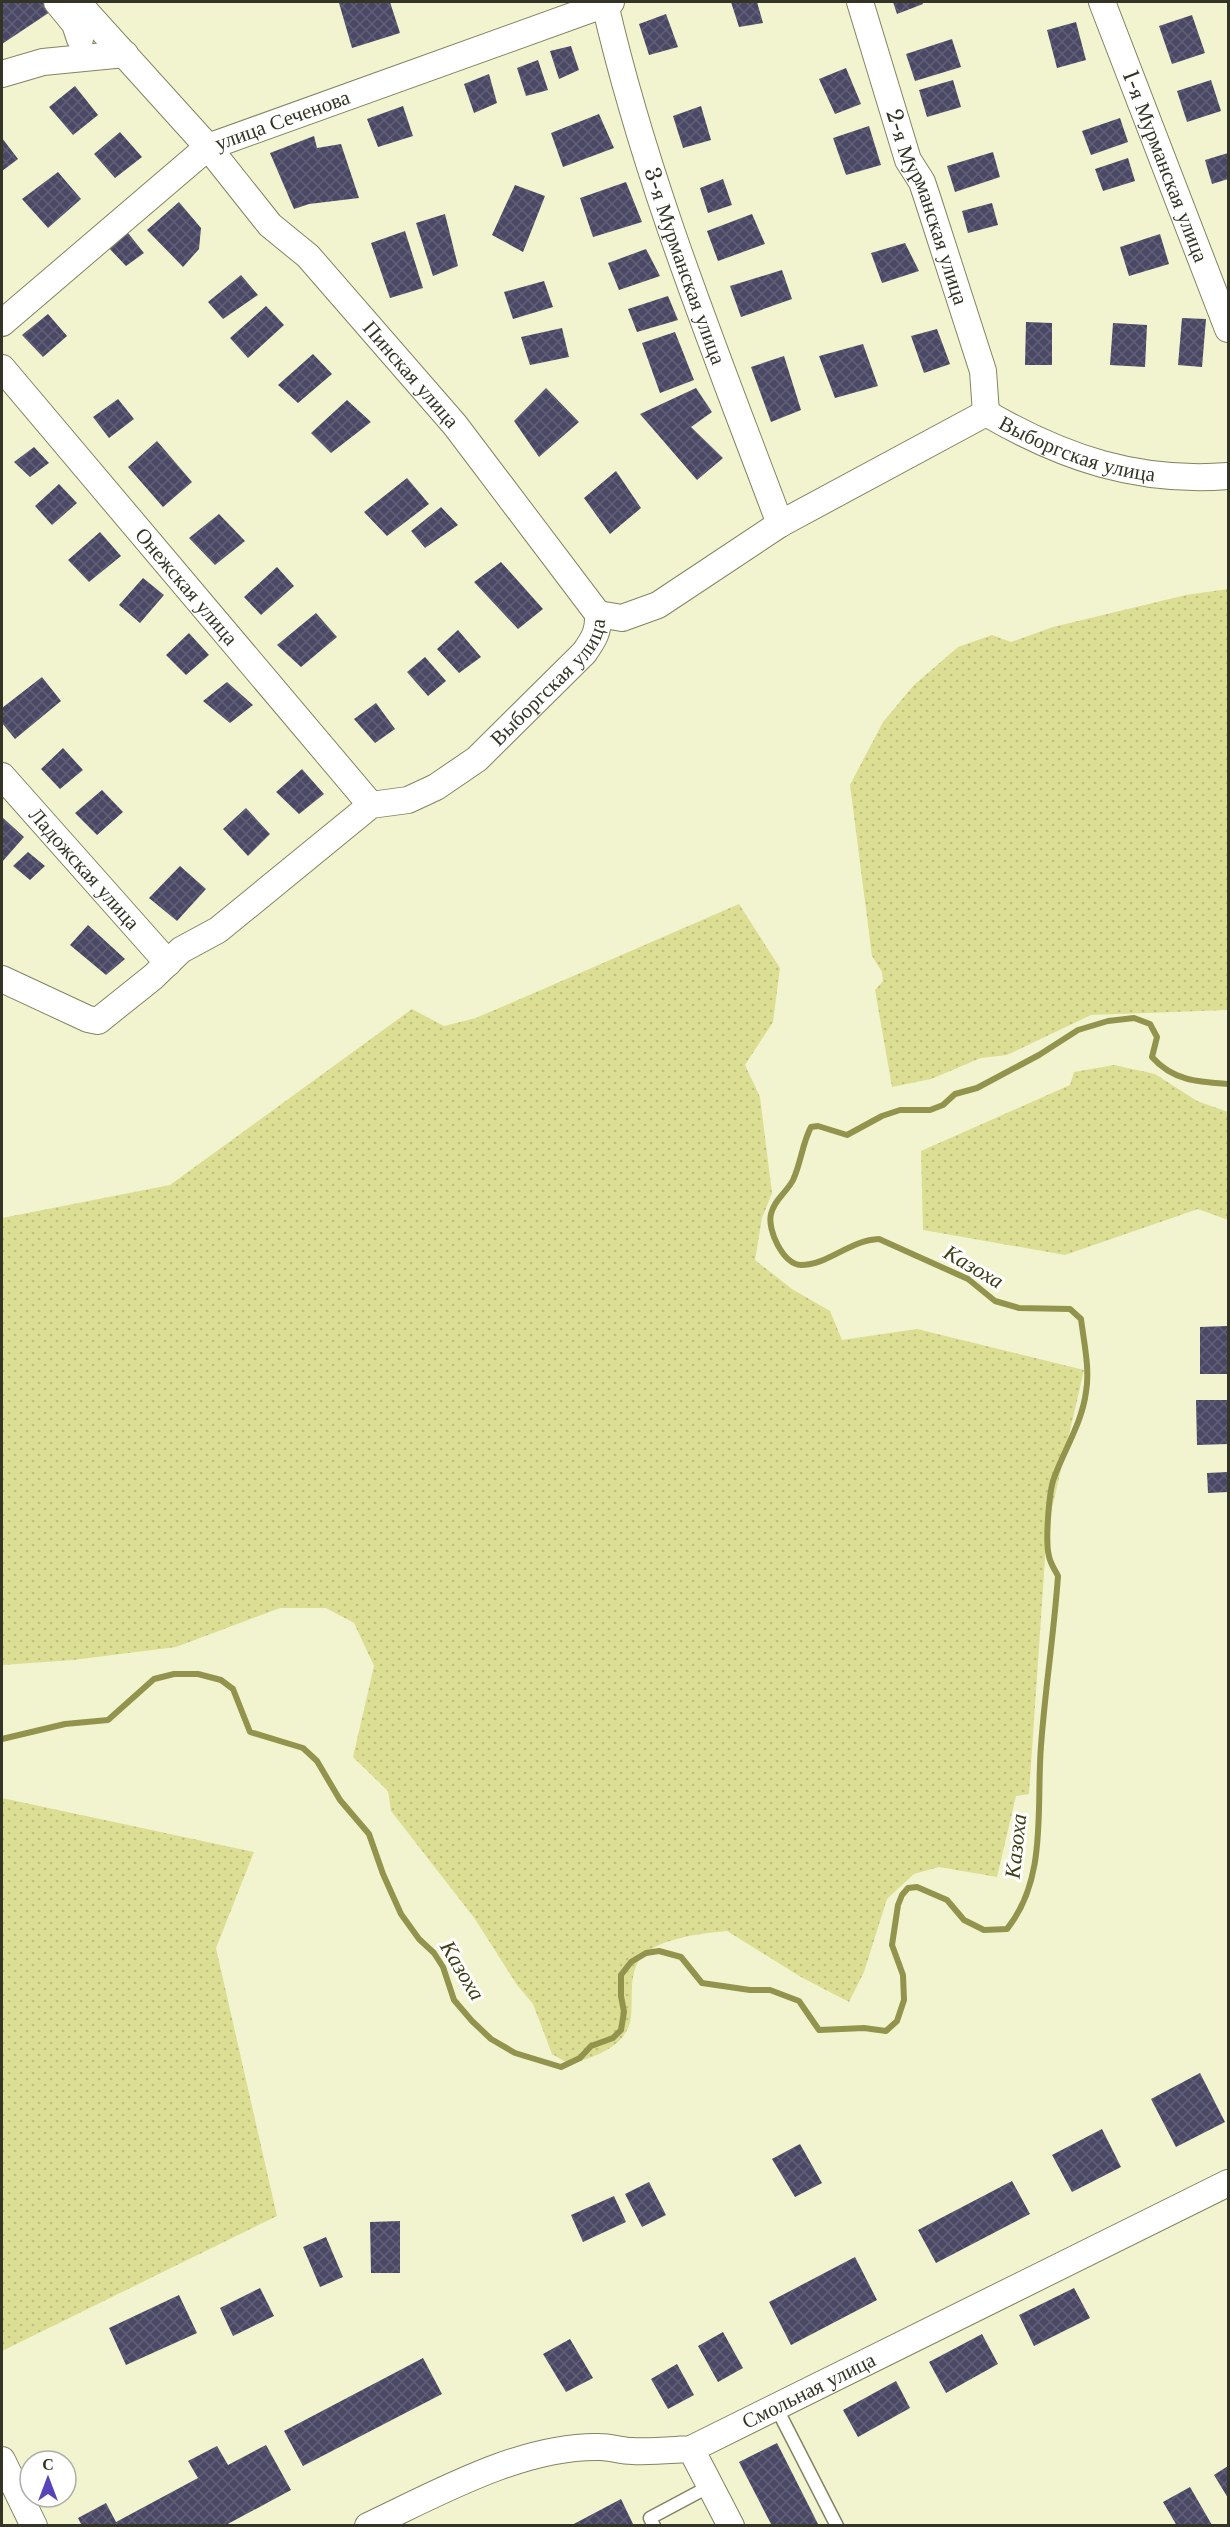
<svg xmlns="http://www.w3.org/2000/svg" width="1230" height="2527" font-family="'Libre Baskerville',serif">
  <defs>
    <pattern id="grass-dots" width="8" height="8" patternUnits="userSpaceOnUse" patternTransform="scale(1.5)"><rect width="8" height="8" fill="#dcdf93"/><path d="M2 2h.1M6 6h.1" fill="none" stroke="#bdc07f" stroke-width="1.8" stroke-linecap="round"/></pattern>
    <pattern id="building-cross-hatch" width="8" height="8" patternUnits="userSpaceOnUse" patternTransform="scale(1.5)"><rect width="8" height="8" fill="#4a4865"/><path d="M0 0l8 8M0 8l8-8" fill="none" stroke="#626077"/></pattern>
  </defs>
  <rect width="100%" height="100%" fill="#f2f4cf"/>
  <!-- grass -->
  <path fill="url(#grass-dots)" d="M1228,589V1010L1091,1015L1007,1055L981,1058L931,1079L892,1087L875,990L883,981L882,972L872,956L850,785L883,722L914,685L958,647L992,635L1011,642L1053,627L1186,595Z
    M739,904L780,968L773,1022L745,1065L760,1097L772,1193L762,1218L755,1260L792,1289L830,1311L842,1340L917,1329L1084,1370L1047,1530L1029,1794L1016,1796L997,1877L939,1867L914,1874L887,1899L864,1972L849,2002L801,1977L727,1931C703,1933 650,1939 638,1962C629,1979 633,1999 631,2017C628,2046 594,2058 569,2064L552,2054L533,2004L517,1985L475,1919L391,1811L388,1791L353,1757L374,1666L354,1623L326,1608H280L176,1647L73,1660L2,1665V1218L170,1185L412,1009L444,1026L476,1018Z
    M1114,1065L1155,1074L1197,1101L1228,1112V1220L1198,1209L1065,1255L923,1230L921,1151L1070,1085L1074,1072Z
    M2,1798L254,1852L216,1948L277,2216L2,2351Z"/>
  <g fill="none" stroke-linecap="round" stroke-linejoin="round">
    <!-- stream -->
    <path stroke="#92944e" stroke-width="6" d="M2,1739L65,1724L108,1720L154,1679L174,1674H198L221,1680L233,1689L250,1732L303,1748L317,1761L340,1800L369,1834L383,1874L401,1914L419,1939L434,1953L443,1967L454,2000L472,2021L491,2039L515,2053L561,2067L580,2058L591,2046L613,2038L621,2030L624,2012L621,1996V1975L631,1962L646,1953L659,1951L681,1957L702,1983L750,1990H770L799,2001L819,2030L864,2028L886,2031L897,2021L904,2000L903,1975L892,1945L898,1905L902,1895L908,1888L917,1887L947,1900L964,1920L984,1930L1007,1929C1048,1878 1036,1807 1041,1746C1045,1690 1054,1633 1058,1576C1055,1570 1050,1563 1049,1556C1045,1542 1049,1491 1054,1478C1064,1450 1082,1423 1086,1392C1090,1369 1084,1343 1081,1319L1070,1309L1019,1308L995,1301L968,1279L879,1239C850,1240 828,1265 801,1265C783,1264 767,1230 771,1214C774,1200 787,1192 793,1180C801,1163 802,1144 811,1127L818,1126L847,1135L882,1116L900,1110H930L943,1105L955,1094L977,1088L1039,1055L1078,1030L1108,1021L1134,1018L1150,1024L1157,1037L1152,1057C1173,1081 1199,1082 1228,1084"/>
  </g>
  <!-- building -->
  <path fill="url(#building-cross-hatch)" d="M2,2H43L50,12L2,44Z
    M343,2H390L400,33L352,48L339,3Z
    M731,2H757L763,23L739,27Z
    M893,2H922L923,4L897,14Z
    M666,14L678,47L649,55L639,24Z
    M1192,15L1205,53L1172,64L1159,26Z
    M1076,22L1086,60L1057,68L1047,30Z
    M952,39L961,67L915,81L906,54Z
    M571,46L579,70L559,79L550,51Z
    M538,60L548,90L526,96L517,68Z
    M846,68L861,104L835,114L819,79Z
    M489,74L497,103L474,113L464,84Z
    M953,80L961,107L927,117L919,90Z
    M1211,80L1221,111L1187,122L1177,91Z
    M75,86L98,115L73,135L49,107Z
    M403,106L413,136L378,147L367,119Z
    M701,106L711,140L683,148L673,116Z
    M599,114L614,148L563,167L551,133Z
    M1120,118L1128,142L1091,155L1082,131Z
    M869,126L881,165L846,175L833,138Z
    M120,132L142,157L115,178L94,154Z
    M314,136L317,148L341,144L359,198L309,204L294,209L270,153Z
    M2,138L18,159L2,171Z
    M993,152L1000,177L955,192L947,166Z
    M1228,153V179L1212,184L1205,160Z
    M1128,158L1135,181L1103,191L1095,169Z
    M58,172L81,199L48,228L22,199Z
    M723,179L732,205L708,213L700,188Z
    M626,182L642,222L593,237L580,198Z
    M515,185L545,196L523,252L492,235Z
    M179,202L201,228L199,249L183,267L147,230Z
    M992,203L998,225L968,233L962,211Z
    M445,214L458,266L433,276L416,223Z
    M752,214L765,244L718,261L707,231Z
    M124,228L144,253L126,266L106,245Z
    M405,231L423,288L390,298L371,243Z
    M1160,234L1169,264L1129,276L1120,247Z
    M905,243L919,271L882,283L871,253Z
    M646,249L660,276L619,290L608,263Z
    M782,270L792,299L741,317L730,286Z
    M241,275L258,295L223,319L208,302Z
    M544,281L553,307L513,319L504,292Z
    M668,296L678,320L637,332L628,309Z
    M266,306L284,325L248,358L230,338Z
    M48,314L67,336L43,357L22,335Z
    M1182,318L1206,319L1202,367L1178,365Z
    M1026,322L1052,323V365H1025Z
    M1113,323L1147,325L1145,367L1110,365Z
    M562,328L569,357L530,365L521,337Z
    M937,329L950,364L924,373L911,336Z
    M675,332L694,380L660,393L642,343Z
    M863,344L878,386L835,398L819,356Z
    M313,354L332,374L298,403L278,385Z
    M784,356L801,410L771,422L751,367Z
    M546,388L579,422L539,457L514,421Z
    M696,388L712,412L691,427L723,458L697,480L640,414Z
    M118,399L134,419L109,438L93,417Z
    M347,400L371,422L331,453L311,433Z
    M157,441L192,482L163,507L128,467Z
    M34,447L49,463L30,477L14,462Z
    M616,471L641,508L610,534L584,498Z
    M407,478L429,504L387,536L364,512Z
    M59,484L77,503L52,525L35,506Z
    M441,507L458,525L425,548L411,531Z
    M219,514L245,541L215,565L189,538Z
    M100,532L121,556L89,582L68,560Z
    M501,562L543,609L518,629L474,582Z
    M277,567L294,586L261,615L244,597Z
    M143,578L164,595L140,623L119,605Z
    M316,613L337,637L301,667L277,645Z
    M458,630L481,657L459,673L437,649Z
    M189,633L209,655L186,675L166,655Z
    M425,657L446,681L428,696L407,672Z
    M42,677L61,701L15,739L2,723V708Z
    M227,682L253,705L230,723L203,701Z
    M376,703L395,729L375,743L354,719Z
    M63,748L83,770L60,789L41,769Z
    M302,769L324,794L299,814L276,792Z
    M102,790L123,812L97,835L75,813Z
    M246,808L270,834L248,856L223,829Z
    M2,817L24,837L3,861L2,859Z
    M28,852L45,866L30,880L13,866Z
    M180,866L206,889L177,921L149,898Z
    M88,925L125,959L106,975L70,945Z
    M1228,1326V1374H1200V1327Z
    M1196,1400H1228V1444L1197,1445Z
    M1228,1472V1492L1208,1493L1207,1473Z
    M1200,2073L1225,2122L1176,2147L1151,2099Z
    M1102,2129L1121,2167L1072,2192L1052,2155Z
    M800,2144L822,2183L795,2197L772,2159Z
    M1012,2181L1030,2214L936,2263L918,2230Z
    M649,2182L666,2215L642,2227L625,2194Z
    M614,2196L626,2222L583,2242L571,2215Z
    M400,2221V2273H371L370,2222Z
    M326,2237L343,2277L320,2287L303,2247Z
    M855,2257L877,2300L791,2345L769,2302Z
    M260,2288L274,2316L233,2336L220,2308Z
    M1074,2288L1090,2318L1034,2346L1019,2315Z
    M179,2295L197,2333L126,2365L109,2328Z
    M723,2332L743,2368L718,2382L698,2346Z
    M982,2334L998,2364L946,2393L929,2362Z
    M570,2339L593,2378L566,2392L543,2354Z
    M423,2358L442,2394L303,2466L284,2431Z
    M677,2364L694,2395L668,2409L651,2379Z
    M896,2381L910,2408L858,2437L843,2410Z
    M777,2443L819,2526H772L739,2462Z
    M266,2445L291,2490L224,2526H82L78,2518L106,2503L116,2522L198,2478L188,2461L217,2446L228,2465Z
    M1228,2466V2498L1214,2475Z
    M1190,2487L1212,2525L1211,2526H1177L1163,2502Z
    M621,2499L634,2526H570Z"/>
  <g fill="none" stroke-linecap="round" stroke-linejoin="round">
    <!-- lane casing -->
    <g stroke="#828462" stroke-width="15">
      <path id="lane" d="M776,2407L837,2526
        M654,2526L650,2518L710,2486"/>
    </g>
    <!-- street casing -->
    <g stroke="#828462" stroke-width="28">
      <g id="street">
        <path d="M57,2L75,24L80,39"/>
        <path id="s1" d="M77,2L208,147L270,225L308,256L455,425L598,614"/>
        <path id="s2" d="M860,2L908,160L922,182L927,197L983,371L986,413"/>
        <path id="s3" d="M1102,2L1228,329"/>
        <path id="s4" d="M605,4C646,182 716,353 780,524"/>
        <path d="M2,74L43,62L125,54"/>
        <path id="s5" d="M2,323L208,147L611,2"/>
        <path id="s6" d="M2,368L371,805"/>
        <path id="s7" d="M986,413C1063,458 1138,483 1228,476"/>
        <path d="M598,614L622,618L658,605L780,524L986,413"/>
        <path id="s8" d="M2,776L168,963"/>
        <path id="s9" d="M2,979L88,1019L98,1021L153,977L181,950L218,930L371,805L408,800L436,787L477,759L584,653C594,639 599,631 598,614"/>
        <path d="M691,2449L731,2526"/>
        <path d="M2,2460L34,2526"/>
        <path id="s10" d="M368,2526C436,2494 522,2445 600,2447C611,2447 621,2451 632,2451C651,2452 671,2450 691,2449L1228,2183"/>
      </g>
    </g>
    <!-- lane -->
    <use href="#lane" stroke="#fff" stroke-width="12"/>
    <!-- street -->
    <use href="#street" stroke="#fff" stroke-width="26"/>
  </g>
  <g text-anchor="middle" stroke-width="6" stroke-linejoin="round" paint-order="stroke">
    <!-- street labels -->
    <g font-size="21" fill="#333425" stroke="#fff">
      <text dy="7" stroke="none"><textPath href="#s5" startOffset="350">улица Сеченова</textPath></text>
      <text dy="7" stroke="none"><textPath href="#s3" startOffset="176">1-я Мурманская улица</textPath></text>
      <text dy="7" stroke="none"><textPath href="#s2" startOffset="216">2-я Мурманская улица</textPath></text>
      <text dy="7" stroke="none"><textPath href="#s4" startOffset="274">3-я Мурманская улица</textPath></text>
      <text dy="7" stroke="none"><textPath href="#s1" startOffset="501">Пинская улица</textPath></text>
      <text dy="7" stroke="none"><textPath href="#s7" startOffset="99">Выборгская улица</textPath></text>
      <text dy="7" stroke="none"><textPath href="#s6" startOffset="286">Онежская улица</textPath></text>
      <text dy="7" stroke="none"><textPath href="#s9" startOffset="678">Выборгская улица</textPath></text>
      <text dy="7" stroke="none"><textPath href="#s8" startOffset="124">Ладожская улица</textPath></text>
      <text dy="7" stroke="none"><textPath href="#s10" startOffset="470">Смольная улица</textPath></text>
    </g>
    <!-- water labels -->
    <g font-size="22" font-style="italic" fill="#3e3e16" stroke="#fff">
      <text transform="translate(974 1266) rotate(30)" y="8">Казоха</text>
      <text transform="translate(1015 1846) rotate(-84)" y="8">Казоха</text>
      <text transform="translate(463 1970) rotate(59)" y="8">Казоха</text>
    </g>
  </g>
  <!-- border -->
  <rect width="1230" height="2527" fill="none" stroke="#333425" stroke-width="6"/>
  <!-- north arrow -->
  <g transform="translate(48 2479)"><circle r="28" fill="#ffffff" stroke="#adaea8" stroke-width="1.5"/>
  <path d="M0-4.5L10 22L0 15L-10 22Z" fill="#5a42ba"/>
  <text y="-9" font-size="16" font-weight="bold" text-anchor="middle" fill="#333425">С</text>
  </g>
</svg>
